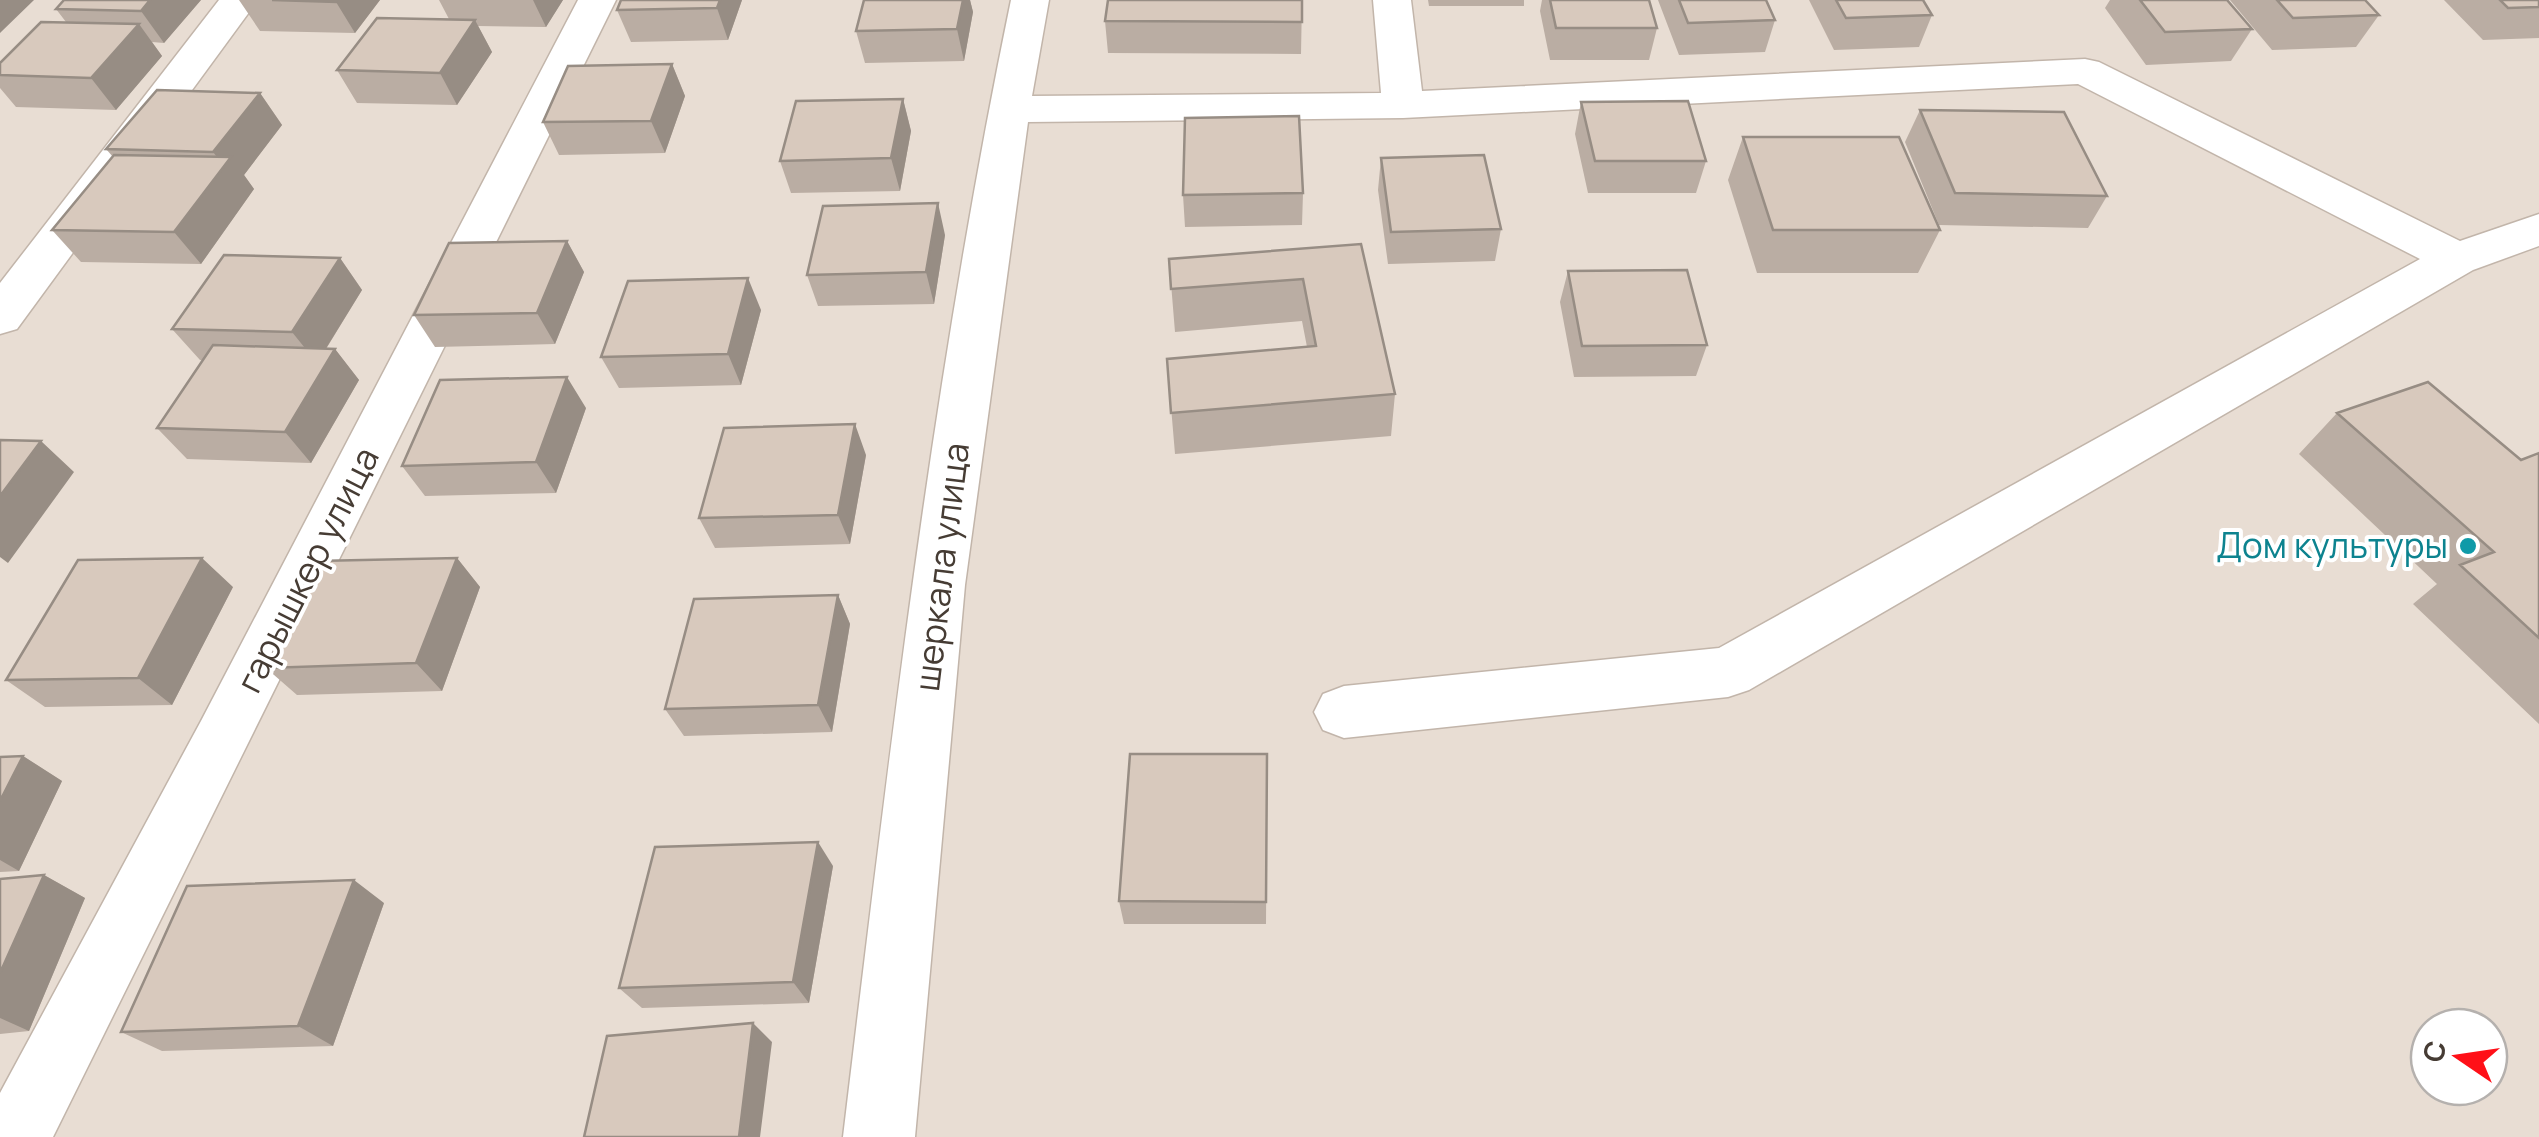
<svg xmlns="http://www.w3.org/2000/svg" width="2539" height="1137" font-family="Manrope,sans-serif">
  <rect width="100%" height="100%" fill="#f3ece5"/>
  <!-- residential -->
  <path fill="#e8ddd3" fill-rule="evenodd" d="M0,0H2539V1137H0ZM2429,1027H2489V1087H2429Z"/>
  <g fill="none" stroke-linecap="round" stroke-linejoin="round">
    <!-- minor casing -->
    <g stroke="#c2b5aa" stroke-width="3">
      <path id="minor" d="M219,0H258L17,329L0,334V283Z
        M578,0H616L53,1137H0V1093L201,721Z
        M1011,0H1049L1032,96L1381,93L1373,0H1411L1422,91L2085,59L2099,62L2460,241L2539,214V246L2473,270L1749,690L1728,697L1344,738L1323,730L1314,712L1323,694L1344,686L1719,648L2420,259L2078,84L1403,118L1028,122L965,585L915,1137H843C889,756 933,376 1011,0Z"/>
    </g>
    <!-- minor -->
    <use href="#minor" fill="#fff" fill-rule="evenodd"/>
  </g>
  <!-- wall -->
  <path fill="#baada3" d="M64,0H201L164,43L152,42L162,56L116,110L16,107L0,88V63L66,22L56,9Z
    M239,0H380L355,33L260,31Z
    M439,0H563L546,27L478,26L492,52L457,105L357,103L337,70L449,19Z
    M621,0H742L728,40L631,42L617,10Z
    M864,0H970L973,12L964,61L865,63L856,31Z
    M1302,0L1301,54L1108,53L1105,21Z
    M1428,0H1524V6H1429Z
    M1542,0H1649L1657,28L1649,60H1550L1540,11Z
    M1658,0H1766L1775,20L1765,52L1679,55Z
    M1809,0H1923L1932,15L1919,47L1834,50Z
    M2110,0H2227L2252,29L2231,61L2146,65L2105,8Z
    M2230,0H2365L2379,15L2356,47L2272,50Z
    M2444,0H2539V38L2483,40Z
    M672,64L685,96L665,153L559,155L543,122Z
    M260,93L282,125L244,175L254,189L201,264L81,262L52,230L113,157L106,149Z
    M903,99L911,131L900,191L791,193L780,161Z
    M1581,102L1706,161L1696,193H1588L1575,134Z
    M1920,110L2107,196L2088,228L1939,225L1905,142Z
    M1743,137L1940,230L1918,273H1757L1728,180Z
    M1381,158L1501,229L1495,261L1388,264L1378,190Z
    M1303,193L1302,225L1185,227L1183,195Z
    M945,235L934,304L818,306L807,275Z
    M567,241L584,272L555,344L435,347L414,315Z
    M1361,244L1395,394L1391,436L1175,454L1167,359L1307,347L1302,321L1175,332L1169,259Z
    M340,258L362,290L326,349H335L359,380L311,463L187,459L157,428L203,360H200L172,329Z
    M1568,271L1707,345L1696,376L1574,377L1560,302Z
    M761,310L741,385L619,388L601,357Z
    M586,408L556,493L425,496L402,466Z
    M2337,413L2521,460L2539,453V724L2413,604L2437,584L2299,454Z
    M866,455L850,544L715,548L699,518Z
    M457,558L480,587L442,691L297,695L266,668Z
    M233,587L172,705L45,707L6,680Z
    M838,595L850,624L832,732L684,736L665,709Z
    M1267,754L1266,924H1124L1119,901Z
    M23,756L62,781L19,871L0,872V757Z
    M833,866L809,1003L642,1008L619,988Z
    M44,875L85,898L29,1031L0,1034V879Z
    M384,903L333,1046L162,1051L121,1032Z"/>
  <!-- shaded-wall -->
  <path fill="#978d84" d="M0,0H34L0,33Z
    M150,0H201L164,43L141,11Z
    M337,0H380L355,33L336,2Z
    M533,0H563L546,27Z
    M720,0H742L728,40L717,8Z
    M963,0H970L973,12L964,61L957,29Z
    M475,20L492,52L457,105L440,73Z
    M139,24L162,56L116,110L91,78Z
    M672,64L685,96L665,153L651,121Z
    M260,93L282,125L244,175L254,189L201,264L174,232L224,166L213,152Z
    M903,99L911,131L900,191L891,158Z
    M938,203L945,235L934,304L926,272Z
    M567,241L584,272L555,344L537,313Z
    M340,258L362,290L317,363L292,332Z
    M748,278L761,310L741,385L728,354Z
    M335,349L359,380L311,463L285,432Z
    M567,377L586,408L556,493L536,462Z
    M855,424L866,455L850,544L838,515Z
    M41,441L74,472L8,563L0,557V496Z
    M202,558L233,587L172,705L138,678Z
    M457,558L480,587L442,691L416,663Z
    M838,595L850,624L832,732L818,705Z
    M23,756L62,781L19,871L0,860V801Z
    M818,842L833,866L809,1003L793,982Z
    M44,875L85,898L29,1031L0,1018V973Z
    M354,880L384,903L333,1046L298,1026Z
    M753,1023L772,1042L760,1137H739Z"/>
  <!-- building -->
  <path fill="#d8c9bd" stroke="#978d84" stroke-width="2.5" d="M64,0H150L141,11L56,9Z
    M272,0H337L336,2Z
    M621,0H720L717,8L617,10Z
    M864,0H963L957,29L856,31Z
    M1108,0H1302V22L1105,21Z
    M1550,0H1649L1657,28H1556Z
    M1679,0H1766L1775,20L1688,23Z
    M1836,0H1923L1932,15L1846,18Z
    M2140,0H2227L2252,29L2165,32Z
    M2277,0H2365L2379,15L2293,18Z
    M2500,0H2539V7L2508,8Z
    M377,18L475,20L440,73L337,70Z
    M41,22L139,24L91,78L0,75V63Z
    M672,64L651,121L543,122L568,66Z
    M157,90L260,93L213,152L106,149Z
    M903,99L891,158L780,161L796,101Z
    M1688,101L1706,161H1595L1581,102Z
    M1920,110L2064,112L2107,196L1955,193Z
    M1299,116L1303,193L1183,195L1185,118Z
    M1743,137H1899L1940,230H1773Z
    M114,155L231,157L174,232L52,230Z
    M1484,155L1501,229L1391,232L1381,158Z
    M938,203L926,272L807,275L823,206Z
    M567,241L537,313L414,315L449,243Z
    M1361,244L1395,394L1171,413L1167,359L1316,346L1303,279L1171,289L1169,259Z
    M224,255L340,258L292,332L172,329Z
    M1687,270L1707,345L1582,346L1568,271Z
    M748,278L728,354L601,357L628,281Z
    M213,345L335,349L285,432L157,428Z
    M567,377L536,462L402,466L440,380Z
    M2428,382L2521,460L2539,453V638L2460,565L2494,552L2337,413Z
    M855,424L838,515L699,518L724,428Z
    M0,440L41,441L0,496Z
    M202,558L138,678L6,680L78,560Z
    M457,558L416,663L266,668L316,561Z
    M838,595L818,705L665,709L694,599Z
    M1130,754H1267L1266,902L1119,901Z
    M23,756L0,801V757Z
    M818,842L793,982L619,988L655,847Z
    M44,875L0,973V879Z
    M354,880L298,1026L121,1032L187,886Z
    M753,1023L739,1137H584L607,1036Z"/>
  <!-- markers -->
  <circle fill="#0f9aa8" stroke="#fff" stroke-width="4" cx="2468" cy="546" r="10"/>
  <g text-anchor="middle" stroke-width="8" stroke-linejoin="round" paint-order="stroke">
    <!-- culture labels -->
    <g font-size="35" fill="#0d838f" stroke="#fff" text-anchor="end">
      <text x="2448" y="558">Дом культуры</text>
    </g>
    <!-- street labels -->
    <g font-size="35" fill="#463c34" stroke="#fff">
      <text transform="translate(942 567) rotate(-83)" y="12">шеркала улица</text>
      <text transform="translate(308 570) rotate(-63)" y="12">гарышкер улица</text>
    </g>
  </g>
  <!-- north arrow -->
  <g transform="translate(2459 1057) rotate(283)"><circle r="48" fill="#ffffff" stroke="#b5b1ae" stroke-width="2.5"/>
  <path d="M0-8L18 38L0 25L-18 38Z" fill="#ff1018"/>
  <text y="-15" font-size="28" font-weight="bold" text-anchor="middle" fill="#463c34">С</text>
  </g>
</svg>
